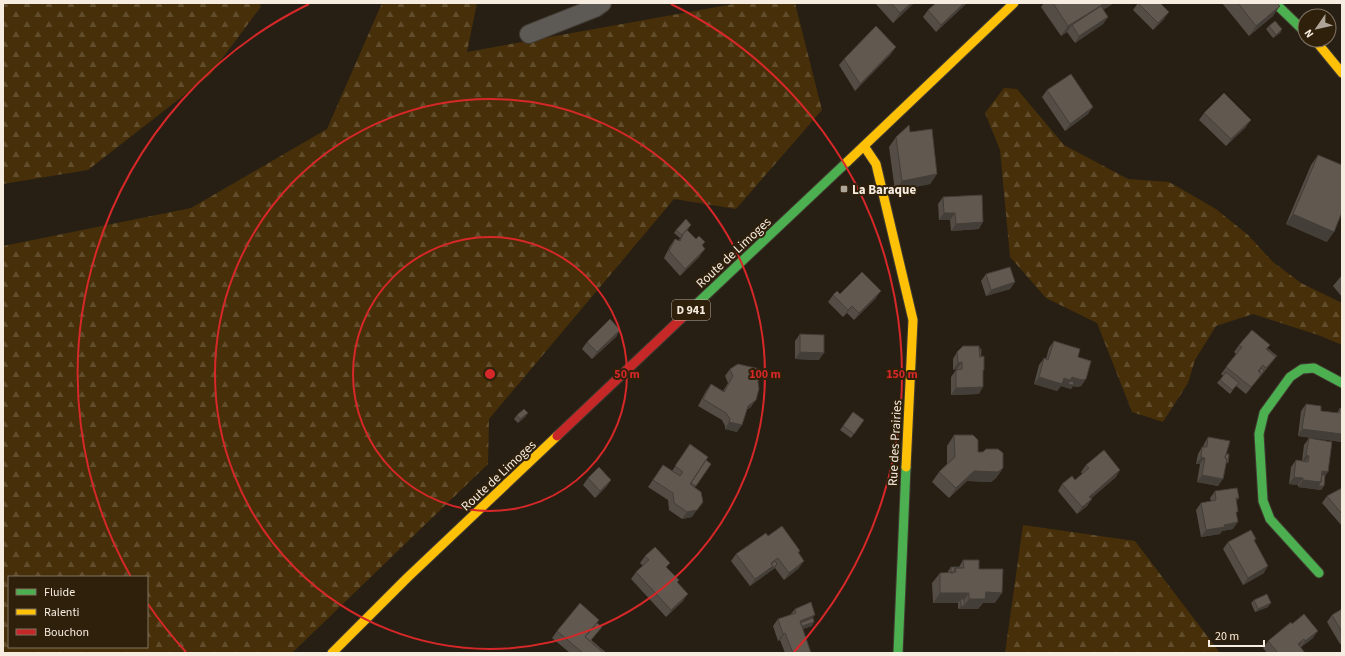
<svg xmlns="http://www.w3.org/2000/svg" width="1345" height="656" font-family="'Source Sans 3',sans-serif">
  <defs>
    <pattern id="forest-firs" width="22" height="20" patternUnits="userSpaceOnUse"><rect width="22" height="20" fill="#462f09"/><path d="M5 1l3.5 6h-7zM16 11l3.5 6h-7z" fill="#614d2c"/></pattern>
  </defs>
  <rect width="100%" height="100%" fill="#271f14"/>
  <!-- forest -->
  <path fill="url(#forest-firs)" fill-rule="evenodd" d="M3,3H261L260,8L210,75L88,170L3,184Z
    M382,3H477L467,52L739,3H795L822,110L736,209L674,199L489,419L488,464L292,653H3V246L191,208L327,129ZM9,577H147V647H9Z
    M1004,88L1017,89L1064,145L1128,179L1169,182L1216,209L1248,235L1273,262L1301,283L1342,303V345L1318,335L1253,314L1216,326L1195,360L1188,383L1163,422L1132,412L1097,323L1046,298L1010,257L1000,150L985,113Z
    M1023,525L1135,541L1220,653H1005Z"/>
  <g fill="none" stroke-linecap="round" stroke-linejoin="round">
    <!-- street casing -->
    <g stroke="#423b32" stroke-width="20">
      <path id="street" d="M529,34L595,8L602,3"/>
    </g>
    <!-- fast casing -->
    <g stroke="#423b32" stroke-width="11">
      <path id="fast" d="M1275,3L1305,32
        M687,313L847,162
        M1319,573L1270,519L1263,501L1259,434L1264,413L1290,377L1302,369L1314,368L1342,383
        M898,653L906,467"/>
    </g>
    <!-- slow casing -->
    <g stroke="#423b32" stroke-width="11">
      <path id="slow" d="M1315,40L1342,73
        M864,146L876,164L913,320L906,467
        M847,162L1014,3
        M332,653L407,578L557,436"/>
    </g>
    <!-- jam casing -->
    <g stroke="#423b32" stroke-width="11">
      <path id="jam" d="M557,436L687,313"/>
    </g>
    <!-- street -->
    <use href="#street" stroke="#5d5a55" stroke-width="18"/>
    <!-- fast -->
    <use href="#fast" stroke="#4caf50" stroke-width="9"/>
    <!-- slow -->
    <use href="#slow" stroke="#ffc107" stroke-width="9"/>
    <!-- jam -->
    <use href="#jam" stroke="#c62828" stroke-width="9"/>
  </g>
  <!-- wall -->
  <path fill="#534d45" d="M875,3H914L893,23Z
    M936,3H967L936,32L923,17L928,10Z
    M1044,3H1114L1103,10L1108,17L1103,24L1075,43L1067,32L1061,36L1041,7Z
    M1138,3L1164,19L1153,30L1133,10Z
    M1222,3H1277L1273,16L1249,36Z
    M1269,26L1282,29L1280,33L1273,38L1266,29Z
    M891,54L855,91L839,65L844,59Z
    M1047,90L1088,114L1065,131L1042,97Z
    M1204,113L1246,127L1226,146L1199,120Z
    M910,132L937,174L930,184L895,191L889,147L896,137Z
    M1318,155L1327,242L1286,224L1311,165Z
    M943,197L979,229L951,231L950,220H939L938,204Z
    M689,228L685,232L702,246L700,256L680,276L664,258L670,246L675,239L678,241L682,236L680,238L674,233L676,230Z
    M986,274L1015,282L1010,289L986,296L981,281Z
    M1342,275V297L1333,286Z
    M840,294L876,298L854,320L847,313L843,317L828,302L833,295Z
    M620,330L616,337L592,359L582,349L587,342Z
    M800,334L819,360L795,359V341Z
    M1054,341L1078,357L1086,379L1081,386L1077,387L1073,386L1071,389L1061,386L1057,391L1034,384L1039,365L1044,358L1046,359L1049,348Z
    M1239,345L1267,348L1277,356L1246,394L1236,386L1230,394L1217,383L1223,376L1221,374L1236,354L1234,352Z
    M979,349L984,370L983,371L979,394L951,395V377L956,370L957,369L953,370V359L957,352Z
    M730,369L758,382L751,407L746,410L737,432L725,429V426L722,420L698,406L706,391L711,384L723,391L728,383L725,376Z
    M1306,404L1321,411L1337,413L1340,408L1342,409V442L1298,436L1301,411Z
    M853,412L864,420L851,438L840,430Z
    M528,413L525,417L518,423L514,419L517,415Z
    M954,435L978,452L1003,468L996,478L991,482L967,481L949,498L932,482L939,472L947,464V446Z
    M1208,437L1226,454V466L1218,486L1197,482L1200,464H1196L1198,454L1202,447H1203L1204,444Z
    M1309,438L1325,475L1324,486L1321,490L1298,487V485L1289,484L1291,467L1296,460L1302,461L1304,445Z
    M690,444L706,460L711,464L695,487L692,517L682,519L669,510L668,500L648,487L663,465L672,471Z
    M1086,465L1116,477L1091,498L1087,506L1077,514L1058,491L1062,484L1075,480L1082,474L1081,472Z
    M588,478L611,480L606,487L595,498L583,485Z
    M1342,488V526L1322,503L1327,496Z
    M1215,491L1239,498L1237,500L1236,514L1233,529L1222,531L1220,534L1201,537L1196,510L1201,503L1211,501L1210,498Z
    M768,536L800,551L799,553V568L784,580L775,568L750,586L731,561L736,554Z
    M1254,541L1264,573L1243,585L1223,549L1228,542Z
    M645,556L667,568L679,580L677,583L683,601L666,617L631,579L636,572L643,566L640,563Z
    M963,560L979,569L995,603H983L978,609H958V603H933L932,583L940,573H948V571L951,567H959Z
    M1254,600L1268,607L1255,612L1251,603Z
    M795,609L813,618L812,626L803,629L811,653H785L780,640L778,641L773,626L778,619L790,615Z
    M1342,609V643L1340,644L1327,622L1332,615Z
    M599,620L597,623L599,630L591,640L606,653H570L552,638L557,631Z
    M1292,624L1313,638L1301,647L1305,653H1267L1263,648L1268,641Z"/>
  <!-- shaded-wall -->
  <path fill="#443e38" d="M911,3H914L893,23L900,13Z
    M964,3H967L936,32L941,25Z
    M1105,3H1114L1074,28L1072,25L1067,32L1061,36L1068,26Z
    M1280,6L1273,16L1249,36L1256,26Z
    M1169,12L1164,19L1153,30L1158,23Z
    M1108,17L1103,24L1075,43L1079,36Z
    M1282,29L1280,33L1273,38Z
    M896,47L891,54L855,91L860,84Z
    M1093,107L1088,114L1065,131L1070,124Z
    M1251,120L1246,127L1226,146L1231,139Z
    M937,174L930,184L895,191L902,181Z
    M944,213H955L950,220H939Z
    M1293,214L1334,232L1327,242L1286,224Z
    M983,222L979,229L951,231L956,224Z
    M705,249L700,256L680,276L685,269Z
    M1015,282L1010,289L986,296L991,290Z
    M881,291L876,298L854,320L859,313Z
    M852,306L847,313L843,317L848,310Z
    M620,330L616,337L592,359L597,352Z
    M800,352L824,353L819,360L795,359Z
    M1277,356L1274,359L1246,394L1266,368Z
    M962,362L957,369L953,370L958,363Z
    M1039,377L1064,378L1072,377L1086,379L1081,386L1077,387L1073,386L1071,389L1061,386L1057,391L1034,384Z
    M983,387L979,394L951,395L956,388Z
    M756,400L751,407L743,413L748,406Z
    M528,413L525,417L518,423L520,419Z
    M729,422L742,425L737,432L725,429Z
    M1302,429L1342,434V442L1298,436Z
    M1306,455L1309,456L1304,463L1302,462Z
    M1201,457L1205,458L1200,464H1196Z
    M1003,468L996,478L991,482L967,481L949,498L956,488L974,471Z
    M1120,470L1116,477L1085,504L1089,497Z
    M1322,471L1328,472L1323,479H1319Z
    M1202,475L1223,479L1218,486L1197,482Z
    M1294,477L1303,478L1298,485L1289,484Z
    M611,480L606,487L595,498L600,491Z
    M1303,480L1321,482L1324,486L1321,490L1298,487Z
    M1092,499L1087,506L1077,514L1082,507Z
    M697,510L692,517L682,519L687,512Z
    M1238,522L1233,529L1222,531L1220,534L1201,537L1206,530L1224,525Z
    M804,561L799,568L784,580L789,573Z
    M777,564L775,568L750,586L755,579L773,566Z
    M1268,566L1264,573L1243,585L1248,578Z
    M986,592L1002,593L995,603H983L978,609H958L961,606H964L969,599Z
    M940,593H969L962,603L961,599L958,603H933Z
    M688,594L683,601L666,617L671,610Z
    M1271,603L1268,607L1255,612L1258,609Z
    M815,615L810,622L798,626L800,621Z
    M814,622L812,626L796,631L799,628Z
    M1318,631L1313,638L1300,648L1305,641Z
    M785,633L780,640L778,641L783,634Z
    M1304,639L1299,646L1298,644Z"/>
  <!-- building -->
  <path fill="#615950" stroke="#443e38" d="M891,3H911L900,13Z
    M936,3H964L941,25L928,10Z
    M1053,3H1105L1068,26Z
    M1138,3H1160L1169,12L1158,23Z
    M1238,3H1277L1280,6L1256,26Z
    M1101,6L1108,17L1079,36L1072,25Z
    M1275,21L1282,29L1276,35L1269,26Z
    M876,26L896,47L860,84L844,59Z
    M1071,74L1093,107L1070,124L1047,90Z
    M1224,93L1251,120L1231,139L1204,113Z
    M909,125L910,132L932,129L937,174L902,181L896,137Z
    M1318,155L1342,165V212L1334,232L1293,214Z
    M982,195L983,222L956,224L955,213H944L943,197Z
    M686,219L691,225L682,235L676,230Z
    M687,230L696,239L699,236L705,242L702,245L705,249L685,269L669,251L675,239L680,241L683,234Z
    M1010,267L1015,282L991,290L986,274Z
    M862,272L881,291L859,313L852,306L848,310L833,295L837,291L840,294Z
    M610,319L620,330L597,352L587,342Z
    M1252,330L1270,345L1266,349L1276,357L1266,368L1263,365L1258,371L1262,374L1251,387L1226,367L1242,347L1239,345Z
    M800,334L824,335V353L800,352Z
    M1054,341L1080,349L1078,357L1091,361L1086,379L1082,380L1072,377L1070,380L1064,378L1062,384L1039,377L1044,358L1048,360Z
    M963,346H979L980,357L984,356V370H983V387L956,388V370L962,369V362L958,363L957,352Z
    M1267,348L1277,356L1273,360L1276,357L1267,349Z
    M979,349H981V357H980Z
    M738,364L760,369L758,382L759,389L756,400L748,406L742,425L729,422L730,419L726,413L703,399L711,384L724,392L733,376L730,369Z
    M1261,368L1264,371L1259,377L1262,374L1259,371Z
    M1226,372L1239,383L1232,390L1220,380Z
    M1070,381L1074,382L1073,385L1068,384Z
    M1306,404L1321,406V411L1339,413L1340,408L1342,409V434L1302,429Z
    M524,409L528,413L520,419L517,415Z
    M853,412L864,420L854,434L843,426Z
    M954,435H973L978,440V452H983L986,449H998L1003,453V468L998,472L974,471L956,488L939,472L955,457Z
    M1208,437L1230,441L1225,458L1227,459L1223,479L1202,475L1205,458L1201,457L1202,447H1207Z
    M1309,438L1332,442L1328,472L1322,471L1321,482L1303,480V478L1294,477L1296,460L1308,462L1309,456L1306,455Z
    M690,444L708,457L690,484L701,492L703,502L697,510L687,512L674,503L673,493L653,480L663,465L680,476L683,472L675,466Z
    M1104,450L1120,470L1089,497L1092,499L1082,507L1062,484L1072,476L1075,480L1089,468L1086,465Z
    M1226,454H1229L1228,463L1226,462L1227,459L1225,458Z
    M706,460L711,464L696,486L691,483Z
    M599,467L611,480L600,491L588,478Z
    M1322,475H1325L1324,486H1318L1321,482Z
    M1237,488L1239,498H1236L1238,512H1236L1238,522L1224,525L1225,527L1206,530L1201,503L1216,500L1215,491Z
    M1342,488V514L1327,496Z
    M782,526L800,551L798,552L804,561L789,573L778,558L771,563L773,566L755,579L736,554L766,533L768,536Z
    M1251,530L1256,539L1254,540L1268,566L1248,578L1228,542Z
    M655,547L670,563L666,567L679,580L677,582L688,594L671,610L636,572L649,560L645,556Z
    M963,560H979V569H1003L1002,593L986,592L985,599H969V593H940V573L956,572L955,568H964Z
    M775,561L777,564L771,570L773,566L771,564Z
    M951,567H959V568H955L953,573H951Z
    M1267,594L1271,603L1258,609L1254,600Z
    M961,599H964V606H961Z
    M811,602L815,615L800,621L811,653H793L785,633L783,634L778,619L796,613L795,609Z
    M580,603L599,620L585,637L604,653H583L557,631Z
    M1342,609V632L1332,615Z
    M1304,614L1318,631L1305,641L1304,639L1298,644L1305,653H1278L1268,641L1291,622L1292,624Z
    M813,618L814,622L802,626L800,623Z
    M597,623L602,627L591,640L606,653H604L585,637Z"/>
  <!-- distance rings -->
  <g fill="none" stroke="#d62828" stroke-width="2">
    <circle cx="490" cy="374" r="137"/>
    <circle cx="490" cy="374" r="275"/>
    <path d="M186 652A412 412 0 0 1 148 604M131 577A412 412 0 0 1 309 4M671 4A412 412 0 0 1 794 652"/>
  </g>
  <!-- markers -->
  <rect fill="#aea498" stroke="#2f200c" stroke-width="1.5" x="840" y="185" width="8" height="8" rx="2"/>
  <g text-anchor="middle" stroke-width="4" stroke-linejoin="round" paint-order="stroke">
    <!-- shield labels -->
    <rect fill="#2f200c" stroke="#baafa0" stroke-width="1" x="672" y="300" width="38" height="20" rx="3"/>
    <g font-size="12" font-weight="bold" fill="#f6ecdf">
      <text x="691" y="314">D 941</text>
    </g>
    <!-- poi labels -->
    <g font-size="13" font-weight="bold" fill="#f6ecdf" stroke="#2f200c" text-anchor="start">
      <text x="852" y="194">La Baraque</text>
    </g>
    <!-- street labels -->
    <g font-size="13" fill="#f6ecdf" stroke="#2f200c">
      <text transform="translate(733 252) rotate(-43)" y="5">Route de Limoges</text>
      <text transform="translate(894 443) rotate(-87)" y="5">Rue des Prairies</text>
      <text transform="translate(498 475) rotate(-43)" y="5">Route de Limoges</text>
    </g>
  </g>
  <circle cx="490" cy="374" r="6" fill="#d62828" stroke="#2f200c" stroke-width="2"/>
  <g font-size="12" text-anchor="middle" font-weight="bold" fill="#d62828" stroke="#2f200c" stroke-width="4" stroke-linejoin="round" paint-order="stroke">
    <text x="627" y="378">50 m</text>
    <text x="765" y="378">100 m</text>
    <text x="902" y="378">150 m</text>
  </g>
  <!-- border -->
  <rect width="1345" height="656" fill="none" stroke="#f6ecdf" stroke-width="8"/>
  <!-- legend -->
  <rect x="8" y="576" width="140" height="72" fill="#2f200c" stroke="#7f7260"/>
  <rect x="16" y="589" width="20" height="6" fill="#4caf50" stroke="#7f7260"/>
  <text x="44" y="596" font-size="12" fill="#f6ecdf">Fluide</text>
  <rect x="16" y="609" width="20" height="6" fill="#ffc107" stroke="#7f7260"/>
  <text x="44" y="616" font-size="12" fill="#f6ecdf">Ralenti</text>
  <rect x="16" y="629" width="20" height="6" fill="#c62828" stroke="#7f7260"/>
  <text x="44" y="636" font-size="12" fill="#f6ecdf">Bouchon</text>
  <!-- north arrow -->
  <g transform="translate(1317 28) rotate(236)"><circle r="19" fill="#2f200c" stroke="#7f7260"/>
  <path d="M0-3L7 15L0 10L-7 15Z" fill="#aea498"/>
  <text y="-6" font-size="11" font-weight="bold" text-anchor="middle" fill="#f6ecdf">N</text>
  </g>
  <!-- scale -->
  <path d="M1209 640v6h55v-6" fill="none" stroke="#f6ecdf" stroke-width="2"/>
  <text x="1215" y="640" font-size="12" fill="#f6ecdf" stroke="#2f200c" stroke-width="3" paint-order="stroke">20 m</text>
</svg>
